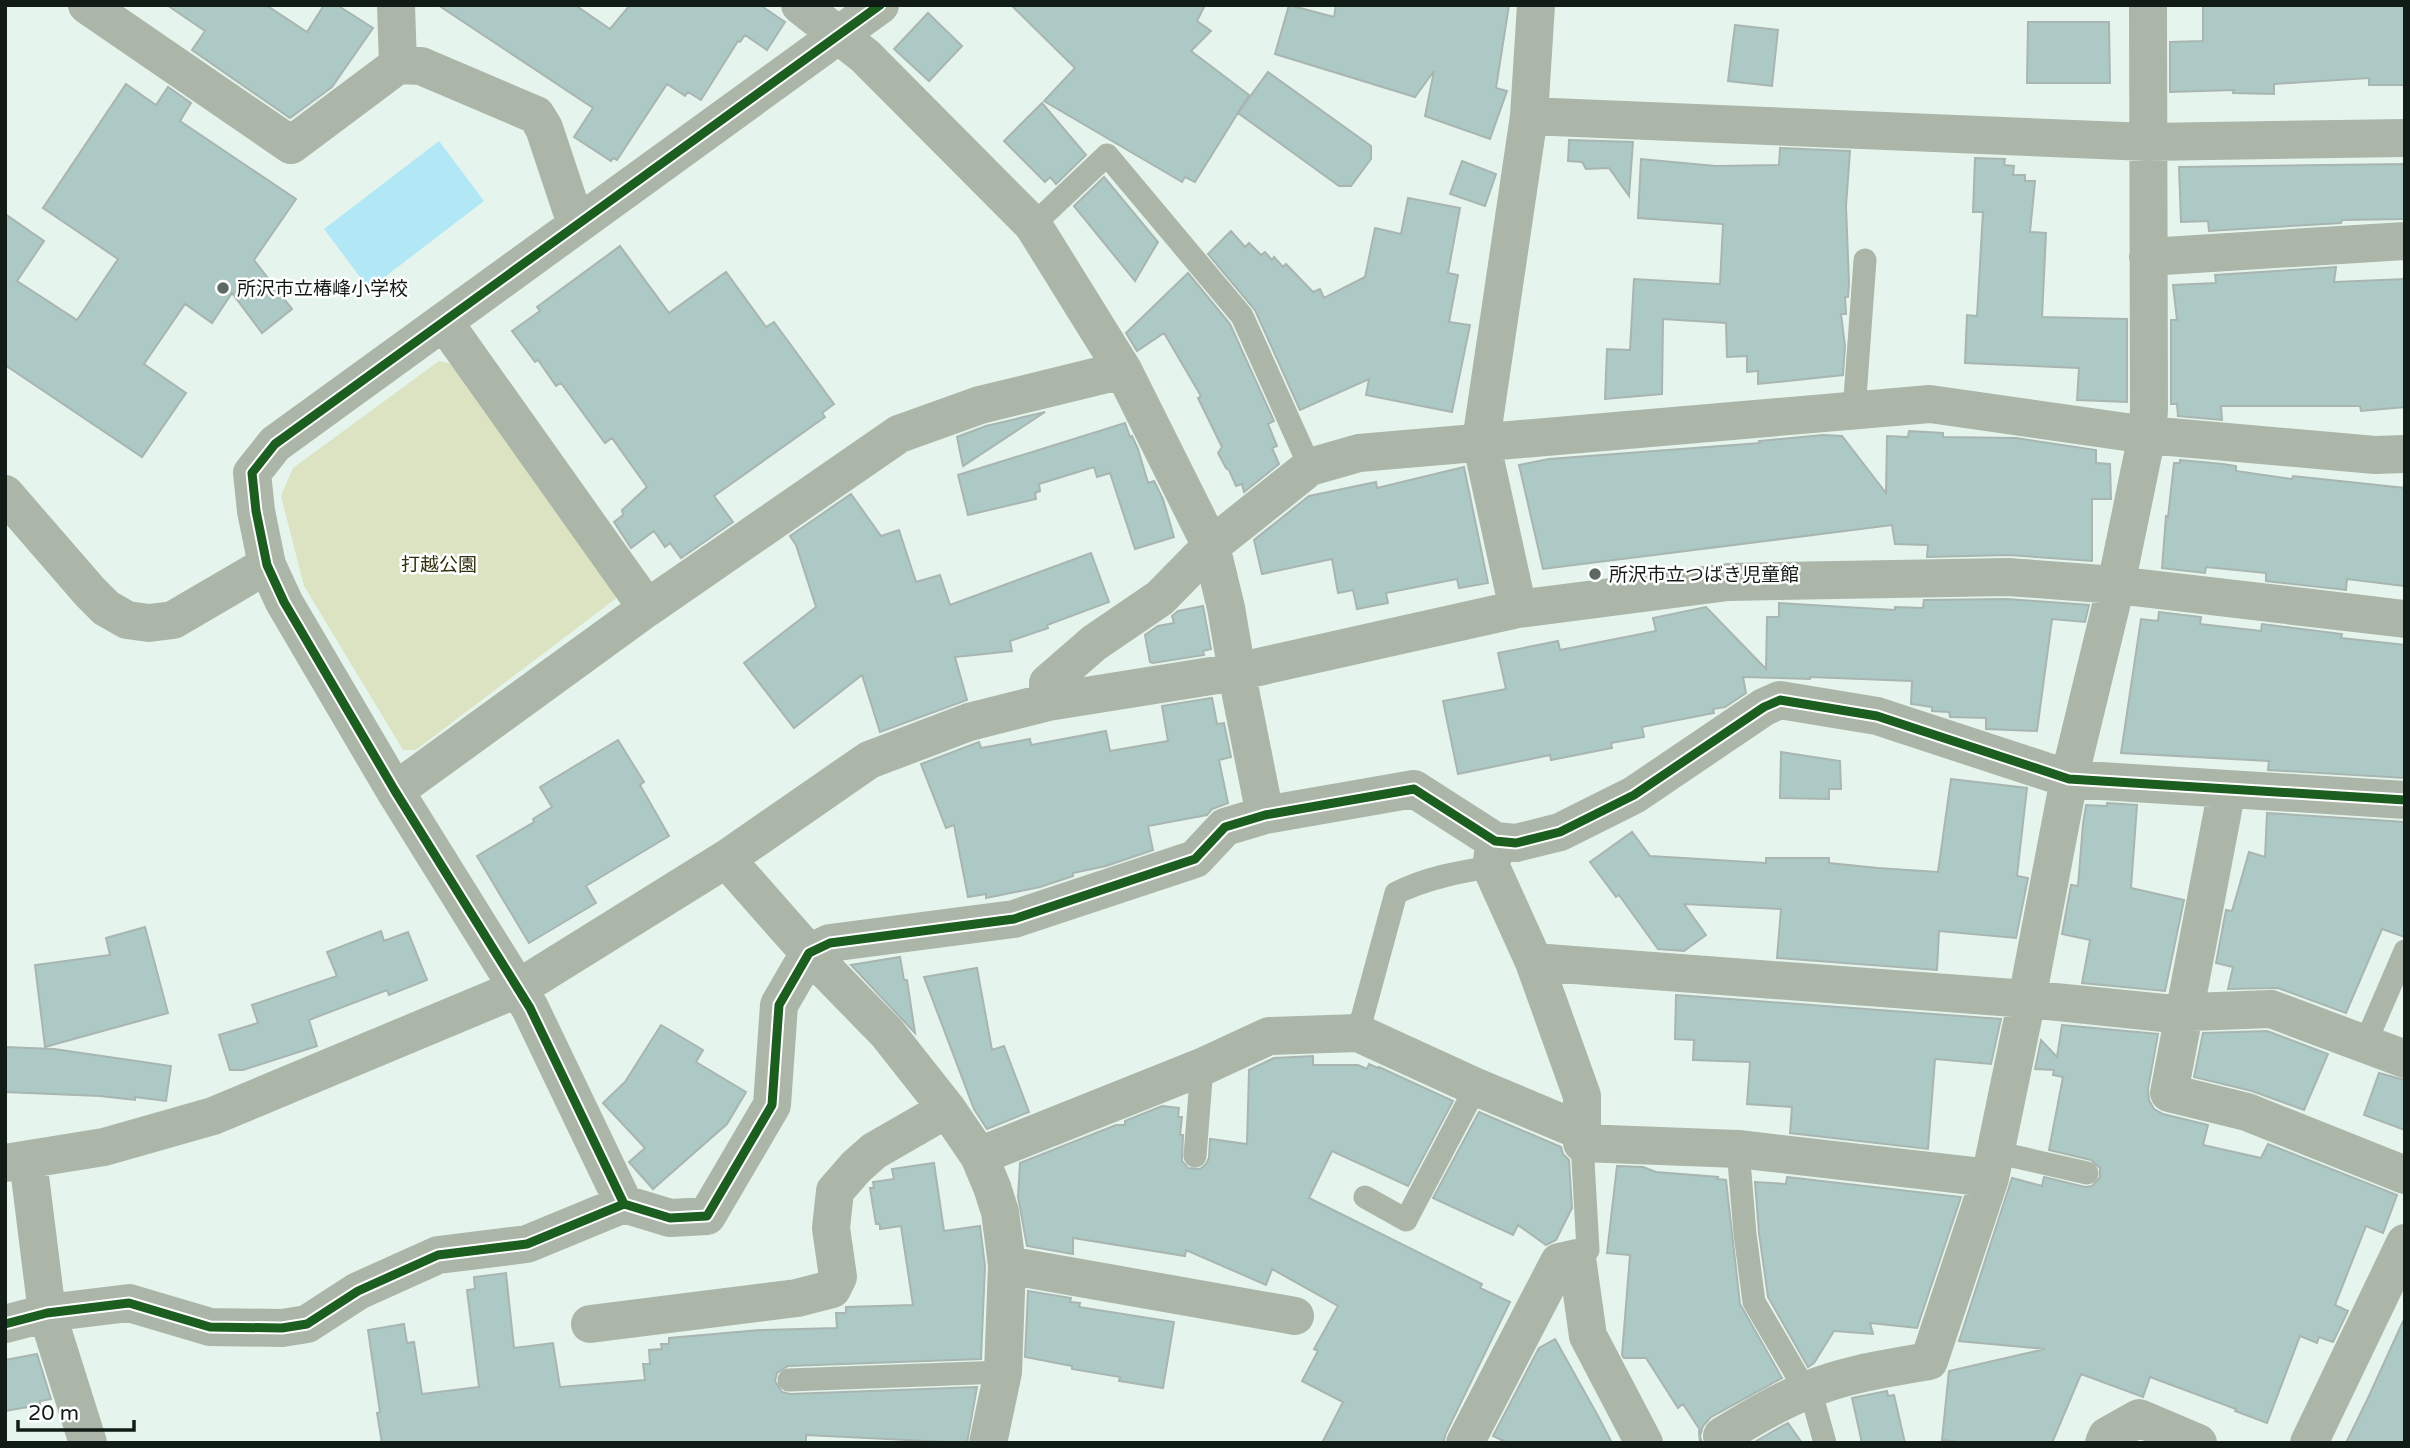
<svg xmlns="http://www.w3.org/2000/svg" width="2410" height="1448" font-family="'Varela Round','Noto Sans JP',sans-serif">
  <rect width="100%" height="100%" fill="#e5f5ed"/>
  <!-- green -->
  <path fill="#dce3c2" d="M439,361L457,365L618,597L416,750H403L304,586L281,496L293,468Z"/>
  <!-- water -->
  <path fill="#b2e8f6" d="M439,141L484,201L369,289L324,229Z"/>
  <!-- building -->
  <path fill="#adc9c5" stroke="#a8b5b1" stroke-width="2" d="M167,5H266L307,32L324,5H337L373,28L332,87L290,118L192,50L205,31Z
    M438,5H575L610,29L630,5H764L763,7L785,22L767,50L745,35L740,42L738,41L701,100L688,92L685,96L667,84L617,160L613,158L611,161L574,137L593,108Z
    M1011,5H1205L1197,21L1211,31L1191,51L1249,95L1195,182L1185,177L1182,182L1044,101L1075,68Z
    M1289,5L1334,17L1336,5H1509L1496,88L1507,91L1490,139L1425,116L1434,71L1415,97L1275,54Z
    M2203,5H2405V85H2369V78L2274,84V94L2233,93L2234,90L2170,92V42L2203,41Z
    M928,13L962,46L929,81L894,49Z
    M2028,22H2109L2110,83H2027Z
    M1735,25L1778,30L1772,86L1728,81Z
    M1268,72L1371,146V159L1351,186H1339L1238,113Z
    M126,84L156,105L168,87L191,103L180,121L296,199L254,260L292,309L262,333L232,293L212,323L185,304L144,364L186,393L142,457L5,365V214L44,241L17,281L77,320L118,259L43,208Z
    M1042,103L1086,155L1056,184L1050,177L1045,182L1004,141Z
    M1569,140L1633,142L1629,196L1609,168L1586,169L1582,162L1568,161Z
    M1780,148L1850,151L1846,206L1849,283L1848,297H1845L1846,314H1841L1845,346L1843,375L1758,384V371L1747,372V356L1727,357L1726,323L1663,319L1662,394L1605,399L1607,349L1630,350L1634,279L1720,284L1723,224L1638,218L1641,159L1716,166L1779,165Z
    M1975,158L2005,159L2004,165L2014,166L2013,175H2025V181H2035L2030,232L2046,233L2042,317L2127,319V402L2077,400L2079,368L1965,363L1967,315L1977,316L1983,212H1973Z
    M1462,161L1496,174L1485,206L1450,194Z
    M2405,164V219L2342,220L2341,223L2209,231L2208,221L2181,222L2179,167Z
    M1104,177L1158,242L1135,281L1074,206Z
    M1408,198L1460,208L1448,273L1458,275L1449,322L1470,325L1452,412L1366,395L1369,379L1300,410L1255,310L1208,254L1231,231L1245,247L1249,243L1261,255L1265,252L1272,260L1274,257L1283,267L1286,264L1313,292L1320,289L1324,298L1365,277L1375,228L1401,234Z
    M620,246L669,313L726,272L766,327L774,322L834,404L822,413L825,417L714,496L733,522L681,558L670,543L665,547L654,531L631,548L614,522L623,515L622,510L647,487L612,438L605,443L561,383L556,386L538,360L535,362L512,331L540,311L537,307Z
    M2336,267L2334,282L2405,279V407L2361,411L2360,406H2221L2222,420L2178,416L2177,404H2171V320H2177L2173,285L2216,283L2215,275Z
    M1188,273L1230,324L1274,421L1268,424L1277,446L1272,448L1279,464L1244,492L1242,484L1236,486L1229,470L1226,468L1218,453L1222,447L1198,398L1201,396L1164,333L1137,351L1126,333Z
    M1045,412L963,466L957,437L986,426Z
    M1125,423L1130,437L1132,436L1138,449L1148,483L1154,481L1163,499L1174,537L1135,549L1110,473L1097,477L1094,467L1039,484L1040,491L1035,493L1036,499L968,515L958,475Z
    M1909,431L1943,433V437L2016,438L2096,450V463L2110,464L2111,499H2092V561L2009,555L1927,557L1928,545L1895,544L1892,525L1543,569L1519,465L1549,459L1760,443L1759,441L1823,435L1842,436L1886,493L1887,436L1908,437Z
    M2180,460L2223,464L2236,466V471L2292,479L2293,476L2405,488V586L2347,579L2346,590L2266,581V573L2206,567L2205,573L2162,568L2166,516L2168,517L2174,463H2180Z
    M1464,467L1488,583L1459,588L1457,579L1386,593L1388,603L1357,609L1353,590L1338,593L1332,559L1262,574L1254,540L1309,496L1376,482L1377,488Z
    M851,494L881,536L899,530L916,582L940,575L950,605L1091,553L1109,602L1047,625L1048,628L1010,641L1012,651L955,657L967,700L880,732L862,675L794,728L744,663L816,607L796,545L790,536Z
    M2007,599L2089,605L2085,622L2052,619L2037,731L1986,729V718L1950,717L1949,712L1932,711V707L1911,704L1912,681L1810,677V679L1743,677L1746,693L1725,707L1713,709L1714,713L1642,727L1644,737L1611,743L1612,748L1551,760L1550,755L1458,774L1443,701L1506,689L1498,653L1558,641L1560,650L1656,631L1653,618L1706,607L1766,669L1767,617H1779V603L1895,610V607L1923,608L1924,600Z
    M1203,606L1211,649L1203,651L1204,655L1153,663L1150,662L1145,635L1158,626L1174,623L1172,616L1178,611Z
    M2159,612L2201,617L2200,624L2261,631L2262,624L2342,634L2341,638L2405,645V778L2268,770L2269,761L2121,753L2141,619L2158,621Z
    M1212,698L1217,724L1224,723L1231,757L1219,760L1228,803L1212,809L1207,815L1148,826L1153,850L1106,866L1073,873V876L1040,887L986,898V894L968,897L954,825L946,828L921,764L979,742L981,748L1030,739L1031,745L1106,731L1110,751L1168,741L1162,706Z
    M618,740L644,782L640,785L669,836L586,886L596,903L529,943L477,856L534,822L533,819L552,807L540,787Z
    M1781,752L1840,761L1841,789H1829V799L1780,798Z
    M1951,779L2027,788L2017,876L2028,878L2016,938L1939,931L1937,970L1777,958L1781,909L1684,904L1706,935L1684,951L1658,949L1619,895L1616,897L1590,862L1632,832L1650,856L1766,863V858H1829V863L1878,868L1938,872Z
    M2107,803L2137,805L2131,888L2184,900L2165,991L2082,983L2090,940L2062,934L2071,885L2078,886L2083,824L2086,805L2107,806Z
    M2267,813L2405,822V937L2382,929L2346,1013L2278,988L2228,989L2233,967L2216,963L2226,910L2232,911L2249,852L2265,857Z
    M145,927L168,1013L45,1047L35,965L110,955L106,938Z
    M381,931L384,941L408,932L427,980L389,995L387,990L309,1020L317,1046L243,1070H230L219,1035L258,1023L252,1005L337,976L327,952Z
    M900,957L904,980H907L915,1033L851,965Z
    M977,968L992,1050L1004,1046L1029,1112L987,1129L974,1109L924,977Z
    M1676,995L2001,1019L1991,1064L1935,1059L1928,1149L1790,1133L1792,1107L1747,1104L1750,1062L1693,1060L1694,1040L1675,1039Z
    M661,1025L703,1050L696,1062L746,1092L727,1124L653,1189L629,1162L645,1148L603,1103L625,1082Z
    M2062,1025L2158,1034L2148,1089L2149,1100L2154,1109L2163,1114L2208,1125L2203,1145L2261,1158L2268,1144L2397,1195L2383,1233L2366,1226L2335,1305L2348,1311L2333,1342L2319,1337L2317,1343L2300,1336L2267,1423L2235,1411L2236,1409L2150,1377L2143,1397L2081,1374L2052,1443H1969L1942,1440L1949,1371L2045,1349L1959,1341L2012,1178L2042,1186L2044,1177L2085,1187L2092,1186L2100,1177V1168L2091,1160L2049,1150L2063,1077L2053,1075L2054,1070L2035,1069L2041,1040L2057,1057Z
    M2267,1031L2328,1054L2304,1110L2252,1091L2194,1077L2203,1033Z
    M5,1047L54,1049L171,1066L166,1101L135,1097V1100L100,1096L5,1092Z
    M1313,1056V1065H1358L1367,1069L1369,1064L1378,1068L1379,1067L1453,1101L1408,1186L1332,1151L1309,1198L1482,1284L1480,1288L1510,1302L1446,1433L1443,1443H1322L1343,1402L1302,1381L1318,1351L1314,1349L1338,1306L1272,1269L1266,1285L1186,1250L1185,1256L1073,1238V1254L1027,1246L1018,1197L1020,1163L1116,1125H1125V1121L1162,1106L1179,1108L1178,1117H1182L1180,1135H1183L1182,1161L1188,1168L1200,1169L1206,1164L1209,1158L1210,1139L1247,1144L1249,1070L1274,1058Z
    M2379,1073L2405,1080V1130L2364,1115Z
    M1479,1112L1554,1144L1561,1147L1563,1154L1569,1160L1572,1208L1556,1240L1546,1245L1518,1225L1513,1235L1433,1198Z
    M934,1163L944,1231L980,1226L985,1266L981,1359L788,1366L777,1373L775,1381L782,1392L790,1394L977,1387L967,1443L806,1435V1443H382L377,1413L380,1412L368,1330L404,1324L407,1343L414,1342L422,1394L479,1387L467,1290L475,1289L474,1277L506,1273L514,1348L553,1343L560,1387L645,1380L643,1364H650L649,1350L662,1349L661,1344H669V1338L760,1330L837,1328L836,1313H846V1307L913,1305L901,1226L880,1229V1224H876L870,1188H874L873,1182L894,1179L892,1169Z
    M1617,1166L1643,1167L1656,1172L1718,1177L1717,1179L1726,1180L1740,1304L1782,1378L1711,1417L1703,1426L1700,1436L1702,1443H1700L1699,1431L1700,1430L1683,1404L1678,1408L1646,1358H1624L1622,1355L1630,1255L1607,1253Z
    M1787,1177L1961,1197L1917,1328L1870,1323L1873,1334L1834,1331L1814,1363L1808,1367L1768,1297L1759,1233L1755,1182L1786,1184Z
    M1028,1291L1071,1298L1070,1302L1080,1303L1079,1307L1174,1322L1163,1388L1119,1381L1120,1377L1072,1369V1366L1025,1357Z
    M2405,1317V1443H2346L2368,1398Z
    M1555,1339L1598,1416L1612,1443H1508L1493,1436L1539,1348Z
    M37,1354L51,1399L40,1401V1405L5,1411V1360Z
    M1887,1391L1888,1396L1894,1395L1905,1443H1862L1852,1398Z
    M1788,1423L1802,1443H1753L1775,1430Z"/>
  <g fill="none" stroke-linecap="round" stroke-linejoin="round">
    <!-- service -->
    <path stroke="#abb6a8" stroke-width="23" d="M1033,225L1107,155L1242,316L1310,467
      M1854,411L1865,260
      M1358,1033L1396,893C1427,878 1458,872 1491,867
      M2365,1044L2405,951
      M1738,1149L1745,1234L1754,1302L1806,1391
      M1995,1152L2087,1173
      M1195,1156L1202,1067
      M1365,1197L1406,1220L1476,1087
      M1577,1258L1588,1250L1582,1143
      M789,1380L1003,1372
      M1810,1389L1825,1443"/>
    <!-- minor -->
    <path stroke="#abb6a8" stroke-width="38" d="M87,5L291,145L398,65L421,66L536,115L544,128L576,224
      M396,5L398,65
      M800,5L865,56L1033,225L1123,370L1211,546L1226,608L1241,695L1265,815
      M1529,116L2147,142L2405,138
      M2148,257L2405,241
      M647,608L899,434L980,405L1123,370
      M1518,609L1481,441L1529,116L1536,5
      M1048,702V683L1094,643L1160,598L1211,546L1310,467L1359,453L1930,404L2147,435L2375,455L2405,454
      M2227,789L2169,1093L2247,1112L2405,1175
      M395,791L647,608L444,322
      M1495,841L1491,867L1534,962L1582,1096V1143L1738,1149L1990,1178
      M726,859L809,953L887,1033L947,1109L979,1156L992,1187L1000,1212L1007,1265L1003,1372L988,1443
      M1534,962L2027,999L2164,1013L2271,1009L2405,1059
      M979,1156L1202,1067L1269,1036L1358,1033L1476,1087L1581,1131
      M28,1160L47,1313L88,1443
      M5,1163L104,1147L213,1116L517,989L726,859L869,760L969,722L1048,702L1236,672L1518,609L1728,582L2008,577L2116,585L2405,619
      M624,1204L530,1008L395,791L284,602L267,565L256,511L252,473L275,444L880,5
      M1007,1265L1295,1316
      M5,1324L47,1313L129,1303L210,1327L282,1328L307,1324L358,1291L438,1255L527,1244L624,1204L670,1218L707,1216L772,1105L779,1005L809,953L830,943L1014,919L1195,859L1225,827L1265,815L1414,789L1495,841L1516,843L1560,832L1634,795L1764,707L1780,700L1877,716L2069,779L2405,800
      M590,1324L797,1298L832,1289L838,1277L831,1228L835,1191L856,1167L874,1151L947,1109
      M1722,1436C1750,1419 1778,1402 1808,1390C1846,1374 1889,1368 1929,1361L1990,1178L2027,999L2069,779L2116,585L2147,435L2149,410L2148,5
      M1465,1443L1559,1262L1577,1258L1588,1336L1644,1443
      M2104,1443L2107,1436L2139,1418L2198,1443
      M2309,1443L2405,1243"/>
    <!-- tertiary -->
    <path stroke="#abb6a8" stroke-width="38" d="M5,494L90,592L106,608L127,620L149,623L173,620L267,565"/>
    <!-- cycleway casing -->
    <g stroke="#fff" stroke-width="13">
      <path id="cycleway" d="M624,1204L530,1008L395,791L284,602L267,565L256,511L252,473L275,444L880,5
        M5,1324L47,1313L129,1303L210,1327L282,1328L307,1324L358,1291L438,1255L527,1244L624,1204L670,1218L707,1216L772,1105L779,1005L809,953L830,943L1014,919L1195,859L1225,827L1265,815L1414,789L1495,841L1516,843L1560,832L1634,795L1764,707L1780,700L1877,716L2069,779L2405,800"/>
    </g>
    <!-- cycleway -->
    <use href="#cycleway" stroke="#1b5e20" stroke-width="9"/>
  </g>
  <!-- markers -->
  <g fill="#5c6862" stroke="#fff" stroke-width="2.5">
    <circle cx="223" cy="288" r="7"/>
    <circle cx="1595" cy="574" r="7"/>
  </g>
  <g text-anchor="middle" stroke-width="5" stroke-linejoin="round" paint-order="stroke">
    <!-- poi labels -->
    <g font-size="19" fill="#121c17" stroke="#fff" text-anchor="start">
      <text x="237" y="295">所沢市立椿峰小学校</text>
      <text x="1609" y="581">所沢市立つばき児童館</text>
    </g>
    <!-- park labels -->
    <g font-size="19" fill="#323110" stroke="#fff">
      <text x="439" y="571">打越公園</text>
    </g>
  </g>
  <!-- border -->
  <rect width="2410" height="1448" fill="none" stroke="#121c17" stroke-width="14"/>
  <!-- scale -->
  <path d="M18 1420v10h116v-10" fill="none" stroke="#121c17" stroke-width="3.5"/>
  <text x="28" y="1420" font-size="21" fill="#121c17" stroke="#ffffff" stroke-width="5" paint-order="stroke">20 m</text>
</svg>
